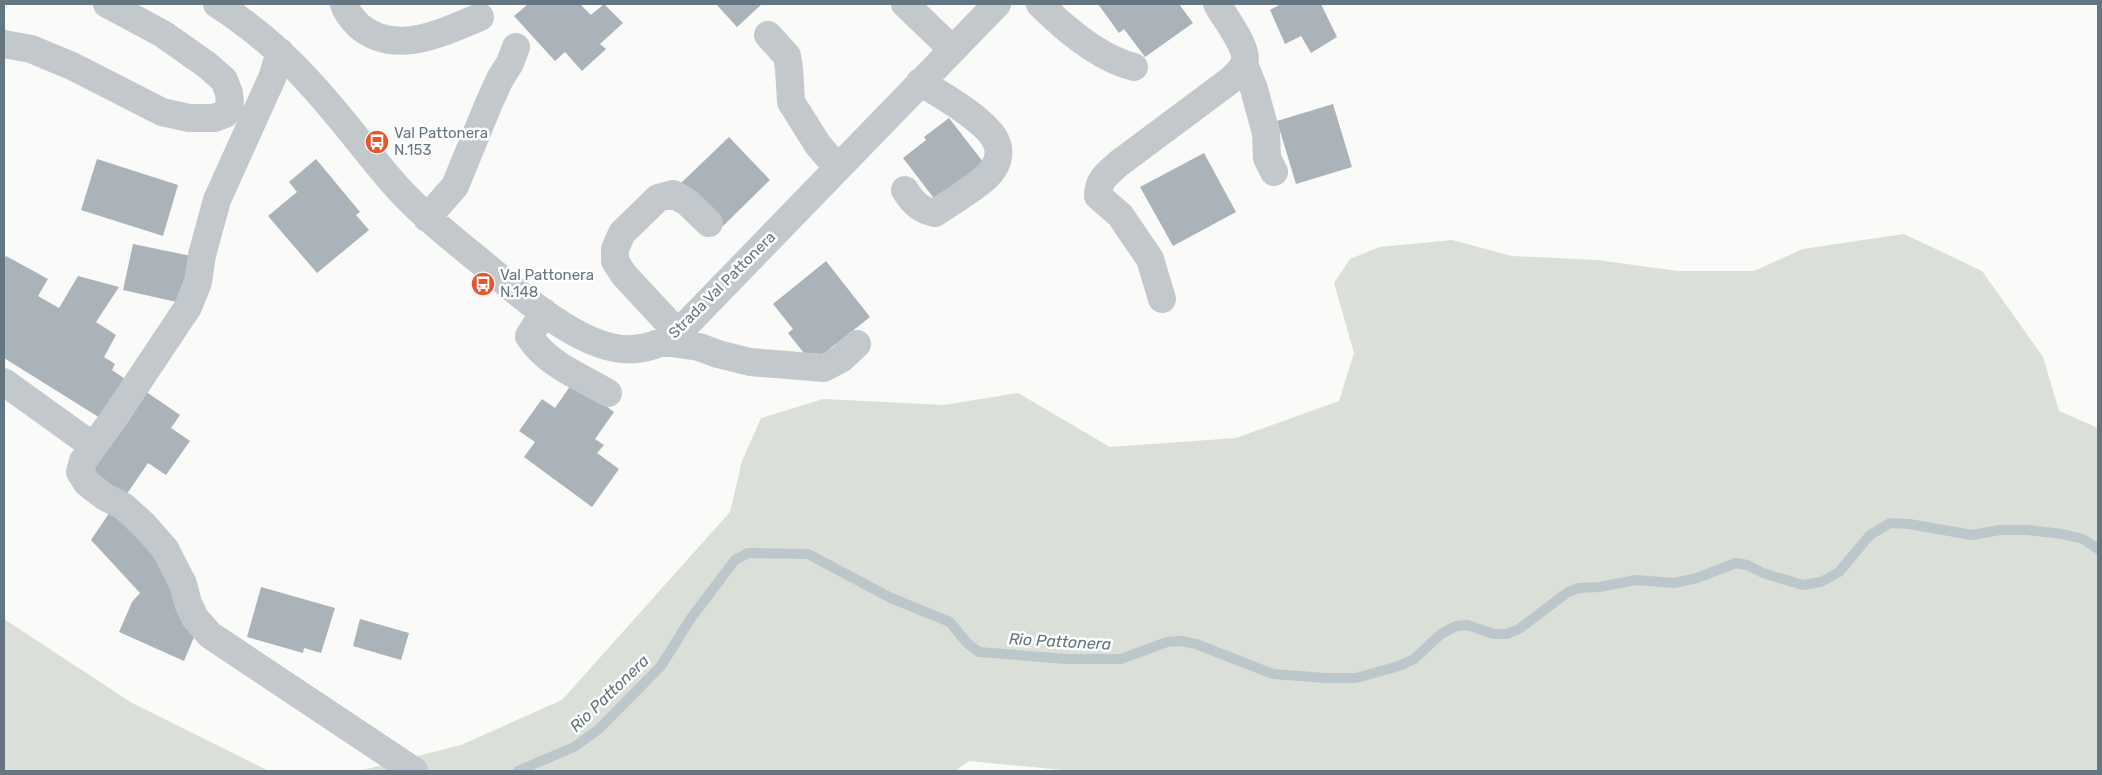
<svg xmlns="http://www.w3.org/2000/svg" width="2102" height="775" font-family="Rubik,sans-serif">
  <rect width="100%" height="100%" fill="#fafaf8"/>
  <!-- green -->
  <path fill="#dadfd7" d="M1904,234L1982,271L2043,357L2059,411L2098,428V771H1073L969,761L955,771H359L461,745L562,700L730,512L742,461L761,418L823,399L944,405L1018,393L1110,447L1236,438L1339,401L1354,353L1334,283L1350,259L1380,247L1452,240L1512,256L1597,260L1678,271H1754L1803,249Z
    M4,619L132,703L269,771H4Z"/>
  <g fill="none" stroke-linecap="round" stroke-linejoin="round">
    <!-- stream -->
    <path stroke="#bbc7cb" stroke-width="10" d="M518,771L574,747L599,729L661,666L691,618L735,560L748,553L808,554L891,598L950,622L967,643L979,652L1067,659H1121L1167,642L1181,641L1196,644L1273,674L1325,678H1356L1399,666L1414,659L1441,634L1456,626L1467,625L1494,634H1507L1519,629L1568,592L1579,588L1599,587L1636,580L1674,583L1697,578L1736,563L1747,565L1763,573L1803,585L1821,582L1839,572L1870,535L1890,523L1909,524L1972,535L2000,530H2028L2062,534L2083,539L2098,549"/>
  </g>
  <!-- building -->
  <path fill="#aab3b9" d="M528,4H580L591,15L604,4L623,23L600,44L606,49L582,71L565,52L555,61L514,16Z
    M716,4H762L737,27Z
    M1098,4H1179L1193,23L1145,57L1124,29L1119,33Z
    M1281,4H1321L1337,37L1311,53L1301,36L1285,44L1270,10Z
    M1333,104L1352,167L1296,184L1277,121Z
    M949,118L987,167L939,205L903,158L926,140L924,137Z
    M729,137L770,180L723,226L681,183Z
    M1204,153L1236,212L1173,246L1140,187Z
    M97,159L178,185L163,236L81,210Z
    M316,159L360,212L356,215L369,230L317,273L268,216L297,192L289,182Z
    M133,244L191,256L181,303L123,290Z
    M6,256L48,279L38,296L59,308L78,276L119,287L96,322L116,335L104,357L115,364L112,370L131,383L105,421L4,358V260Z
    M826,261L870,317L812,363L788,333L793,329L773,304Z
    M573,382L614,412L595,439L604,445L597,453L619,469L592,507L524,457L535,442L519,431L542,399L555,408Z
    M142,389L180,415L171,428L190,441L166,475L148,463L122,501L83,474Z
    M114,506L161,550L197,630L184,661L119,632L132,602L140,593L91,540Z
    M261,587L335,608L321,653L304,648L303,653L247,637Z
    M360,619L409,633L401,660L353,646Z"/>
  <g fill="none" stroke-linecap="round" stroke-linejoin="round">
    <!-- minor -->
    <path stroke="#c3c8cc" stroke-width="28" d="M217,4C251,26 281,51 309,82C337,112 362,146 389,178C416,210 449,236 481,262C517,292 574,344 621,349C642,351 660,345 678,333L997,4
      M344,4C346,12 353,20 359,26C396,57 443,32 480,17
      M905,4L952,49
      M1040,4C1065,29 1099,58 1134,67
      M768,35L787,56L789,68L791,102L818,145L837,167
      M4,44L31,49L72,66L162,112L189,118H214L225,114L230,105L229,93L224,80L207,65L163,34L107,4
      M280,52L272,78L217,200L202,255L198,282L188,307L114,418L83,461L80,472L87,483L105,497L123,506L144,525L165,549L183,584L188,603L195,618L210,635L414,771
      M1244,64L1254,89L1266,133L1267,158L1274,172
      M905,190C913,203 920,210 935,213C948,204 986,182 993,169C998,162 1000,152 997,144C990,122 940,94 920,82
      M427,218L455,186L489,103L500,79L510,63L516,47
      M1162,299L1150,259L1120,215L1098,196C1098,180 1107,174 1118,164L1232,79C1236,75 1242,69 1244,64C1250,49 1224,17 1217,4
      M544,312L529,336C545,363 581,377 608,393
      M678,333L624,275L615,261V249L622,233L658,198L673,194L687,202L709,223
      M664,342L699,347L718,354L750,362L824,368L841,359L857,344
      M4,382L86,441L98,439"/>
  </g>
  <!-- icons -->
  <defs>
    <g id="bus-disc" transform="scale(1.25)"><circle r="9.5" fill="#e4572e" stroke="#fff"/><path d="M-5-6H5V4H4V6H2V4H-2V6H-4V4H-5ZM-3.5-4V0h7V-4ZM-3.5 1.2v1.5H-2V1.2ZM2 1.2v1.5H3.5V1.2Z" fill="#fff"/></g>
  </defs>
  <g fill-rule="evenodd">
    <use href="#bus-disc" x="377" y="142"/>
    <use href="#bus-disc" x="483" y="284"/>
  </g>
  <g text-anchor="middle" stroke-width="5" stroke-linejoin="round" paint-order="stroke">
    <!-- poi labels -->
    <g font-size="15" fill="#657683" stroke="#fff" text-anchor="start">
      <text x="394" y="138">Val Pattonera<tspan x="394" dy="17">N.153</tspan></text>
      <text x="500" y="280">Val Pattonera<tspan x="500" dy="17">N.148</tspan></text>
    </g>
    <!-- street labels -->
    <g font-size="15" fill="#657683" stroke="#fff">
      <text transform="translate(722 285) rotate(-45)" y="5">Strada Val Pattonera</text>
    </g>
    <!-- water labels -->
    <g font-size="16" font-style="italic" fill="#60757c" stroke="#fff">
      <text transform="translate(1060 641) rotate(3)" y="6">Rio Pattonera</text>
      <text transform="translate(609 693) rotate(-44)" y="6">Rio Pattonera</text>
    </g>
  </g>
  <!-- border -->
  <rect width="2102" height="775" fill="none" stroke="#657683" stroke-width="10"/>
</svg>
